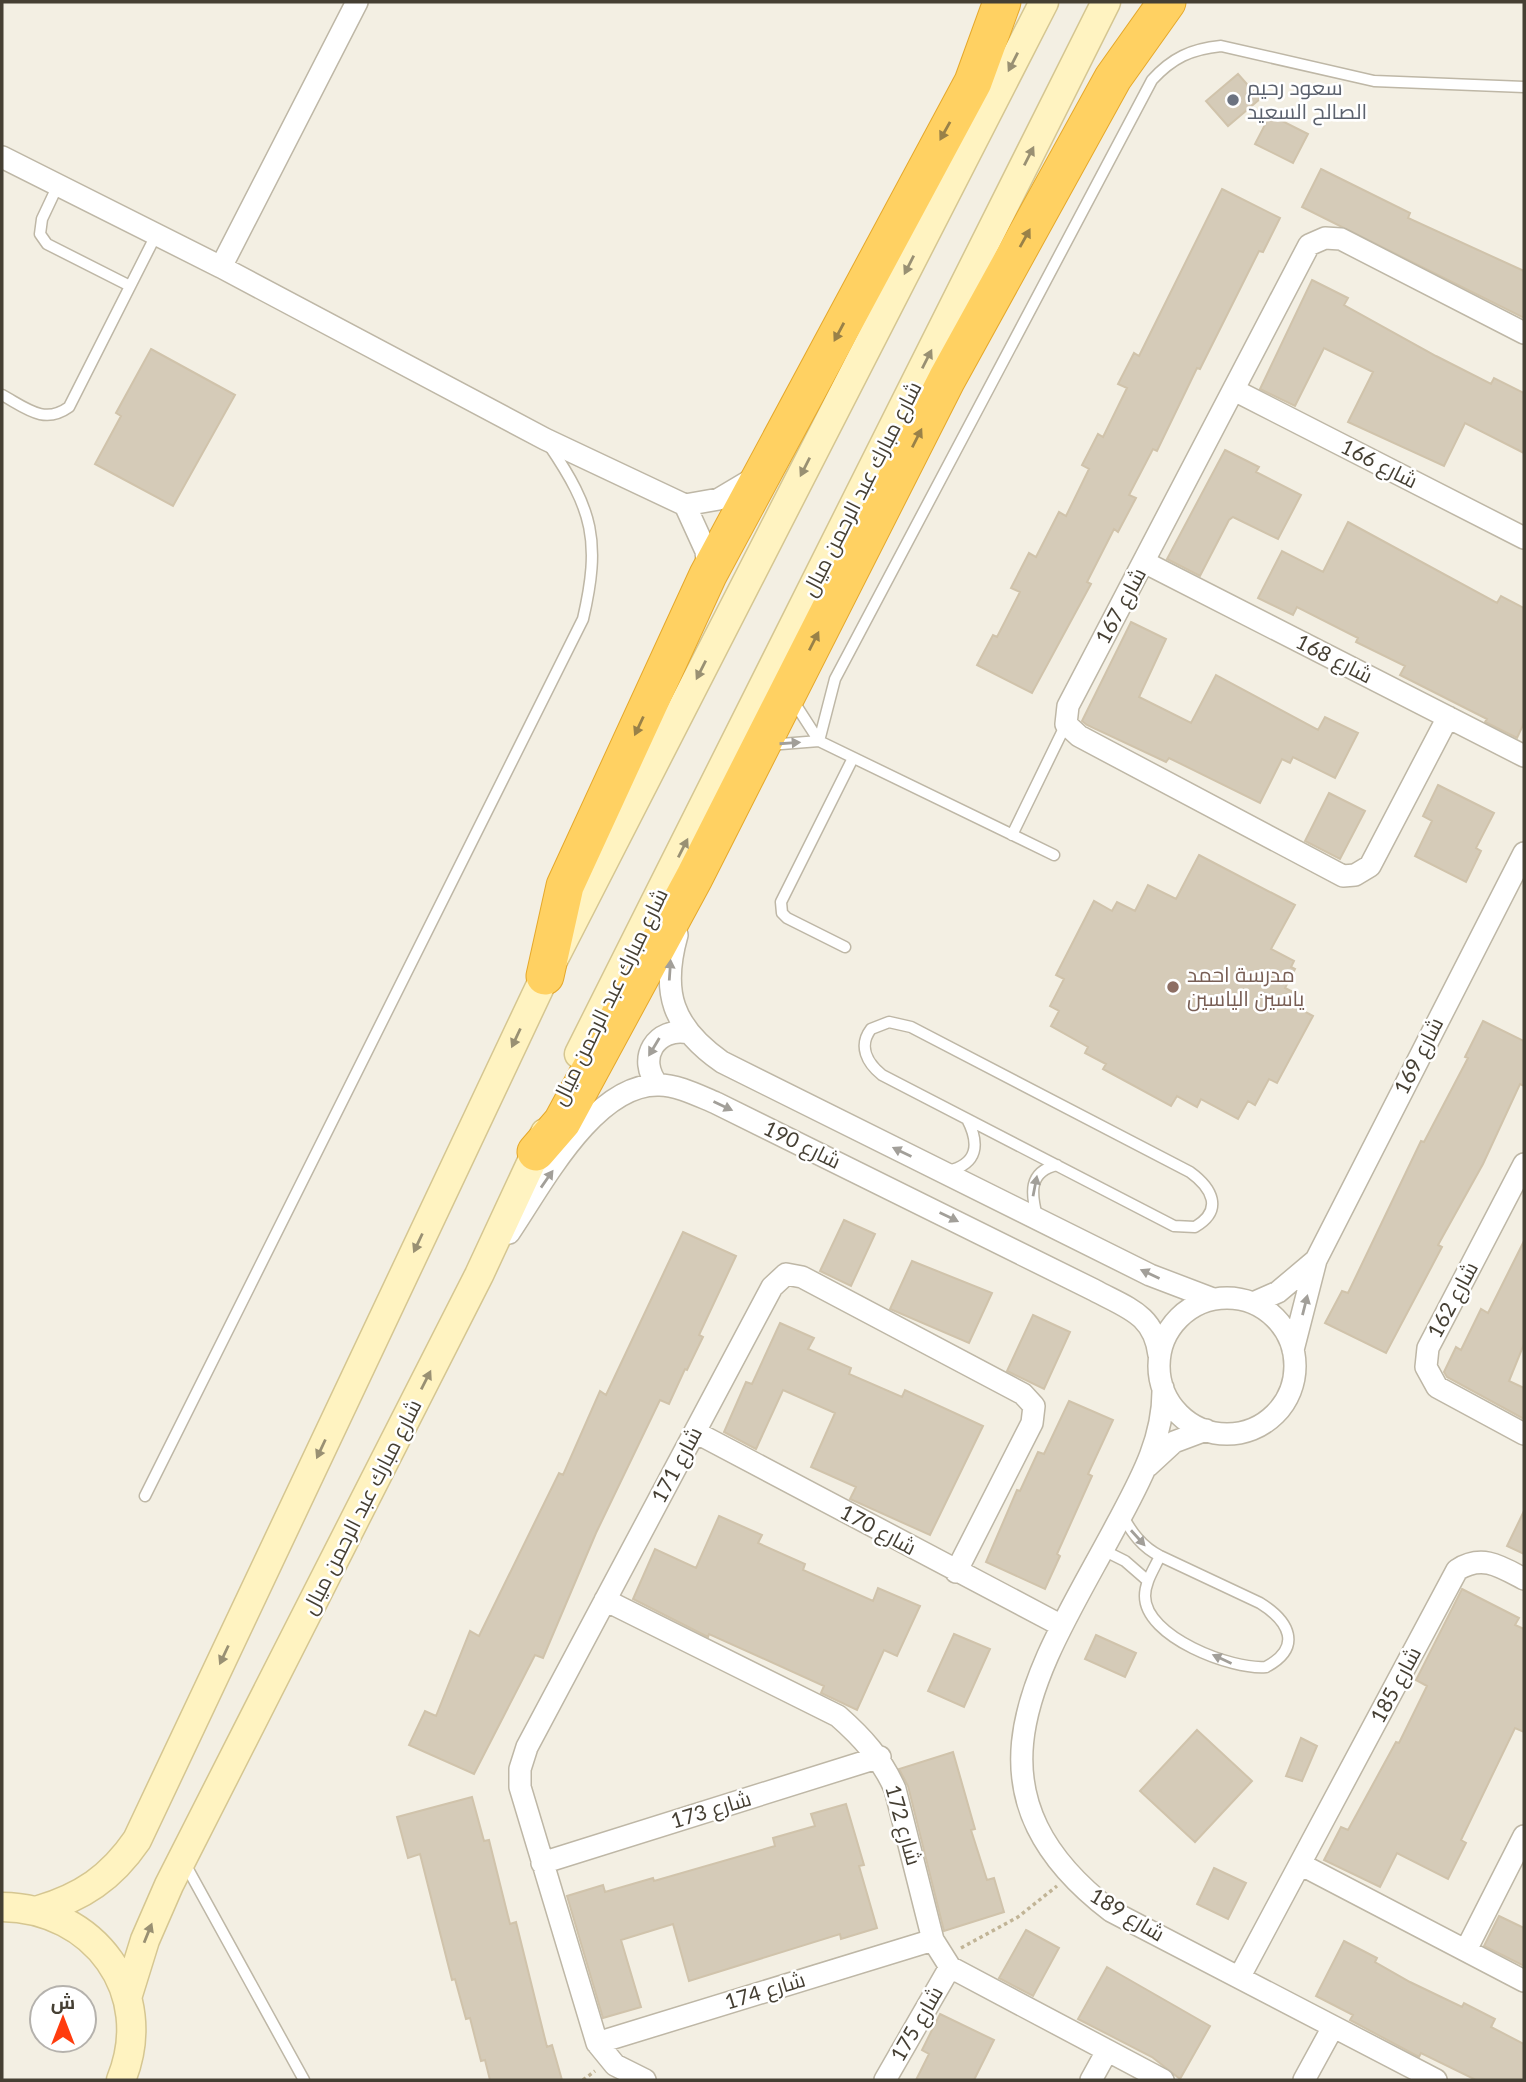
<svg xmlns="http://www.w3.org/2000/svg" width="1526" height="2082" font-family="Lato,Cairo,sans-serif">
  <rect width="100%" height="100%" fill="#f3efe3"/>
  <!-- building -->
  <path fill="#d5cbb8" stroke="#d0c3ab" stroke-width="2" d="M1238,74L1260,99L1228,126L1206,101Z
    M1270,115L1308,134L1293,163L1255,144Z
    M1321,169L1410,213L1408,218L1524,271V318L1302,207Z
    M1222,189L1280,218L1263,252L1259,251L1200,369L1197,368L1157,451L1153,449L1129,495L1136,498L1118,532L1114,529L1087,582L1091,584L1032,693L977,665L993,635L997,637L1020,592L1011,588L1029,553L1036,557L1059,512L1066,516L1089,469L1082,465L1098,434L1103,437L1127,388L1118,384L1134,353L1139,356Z
    M1312,280L1348,298L1344,305L1436,356L1491,384L1494,378L1524,393V453L1465,423L1444,466L1348,422L1373,372L1324,348L1295,406L1260,389Z
    M151,349L235,395L173,506L95,464L121,416L116,413Z
    M1225,450L1259,467L1256,472L1301,495L1278,539L1233,517L1229,520L1200,576L1167,559Z
    M1348,522L1497,603L1501,596L1524,608V723L1517,738L1485,722L1487,719L1400,675L1405,666L1356,642L1358,638L1297,607L1293,615L1258,598L1282,551L1323,572Z
    M1131,622L1166,639L1139,697L1191,723L1216,675L1318,730L1325,717L1358,733L1335,778L1293,757L1290,763L1282,759L1260,803L1169,758L1166,762L1087,725L1082,721Z
    M1438,785L1494,813L1476,848L1481,851L1466,882L1415,856L1432,821L1423,816Z
    M1329,793L1365,811L1340,859L1305,841Z
    M1199,855L1295,905L1271,949L1294,961L1291,967L1295,969L1285,988L1301,996L1296,1007L1313,1016L1277,1083L1269,1079L1255,1105L1248,1101L1238,1119L1201,1099L1197,1107L1177,1096L1171,1106L1103,1069L1106,1064L1085,1053L1088,1047L1051,1026L1059,1011L1050,1006L1064,979L1056,975L1094,901L1112,911L1117,902L1135,911L1148,885L1176,899Z
    M1483,1021L1524,1041V1086L1520,1084L1483,1164L1438,1245L1442,1247L1386,1353L1325,1323L1342,1291L1348,1293L1421,1141L1424,1142L1468,1058L1465,1057Z
    M844,1220L875,1234L851,1286L820,1271Z
    M683,1232L736,1256L699,1335L703,1337L687,1370L685,1369L669,1404L660,1400L596,1533L543,1658L535,1655L474,1774L409,1745L425,1711L436,1716L470,1631L479,1636L559,1473L563,1475L600,1391L606,1395Z
    M1524,1241V1344L1509,1381L1524,1388V1419L1447,1377L1444,1372L1456,1347L1461,1350L1481,1309L1488,1313Z
    M912,1261L992,1293L969,1343L890,1309Z
    M1033,1315L1070,1332L1044,1389L1007,1371Z
    M780,1323L814,1338L808,1349L851,1368L849,1374L902,1397L905,1390L983,1426L930,1535L850,1499L856,1487L811,1467L835,1413L783,1390L756,1449L724,1432L746,1382L752,1384Z
    M1069,1401L1113,1420L1088,1474L1092,1476L1057,1554L1060,1556L1045,1589L986,1562L1017,1490L1020,1491L1038,1452L1044,1454Z
    M1524,1511V1554L1507,1546Z
    M719,1516L762,1535L758,1543L805,1564L803,1570L873,1601L878,1588L920,1606L897,1656L884,1650L857,1710L821,1693L824,1686L709,1634L708,1637L633,1599L655,1549L696,1568Z
    M1462,1589L1519,1618L1515,1625L1524,1629V1732L1515,1728L1461,1840L1466,1843L1448,1879L1397,1853L1380,1887L1324,1860L1341,1827L1348,1830L1396,1742L1399,1743L1427,1686L1416,1680Z
    M954,1634L990,1649L964,1707L928,1691Z
    M1096,1635L1136,1653L1125,1677L1085,1659Z
    M1197,1730L1252,1781L1195,1842L1140,1791Z
    M1301,1738L1317,1746L1302,1781L1286,1776Z
    M953,1752L975,1829L971,1830L987,1880L994,1878L1004,1912L944,1931L908,1786L899,1769Z
    M472,1797L484,1841L489,1840L510,1924L516,1922L547,2047L552,2045L562,2080H490L485,2060L481,2061L470,2018L466,2019L455,1979L452,1980L420,1854L408,1858L397,1817Z
    M846,1804L864,1865L859,1866L877,1928L841,1939L840,1934L689,1981L673,1924L621,1940L641,2007L603,2018L567,1896L603,1885L605,1892L653,1878L654,1881L775,1846L773,1838L815,1826L811,1814Z
    M1214,1868L1246,1883L1228,1919L1197,1904Z
    M1499,1916L1524,1928V1966L1484,1946Z
    M1026,1930L1059,1948L1033,1996L999,1978Z
    M1344,1941L1377,1958L1375,1962L1410,1982L1462,2007L1464,2003L1495,2019L1491,2027L1524,2044V2080H1476L1421,2053L1419,2057L1350,2020L1353,2015L1316,1996Z
    M1107,1967L1210,2026L1180,2079L1152,2057L1078,2019Z
    M940,2014L994,2040L974,2080H916L929,2054L922,2050Z"/>
  <g fill="none" stroke-linecap="round" stroke-linejoin="round">
    <!-- lane casing -->
    <g stroke="#beb7a6" stroke-width="13">
      <path id="lane" d="M58,185L42,219L40,234L47,244L130,286
        M2,395C26,408 44,425 69,407L156,235
        M792,699L819,741
        M819,741L835,679L1152,80C1172,58 1191,49 1221,46L1374,81L1524,87
        M769,745L819,741L1054,855
        M1012,835L1066,724
        M845,947L787,918L782,913L781,902L853,758
        M889,1022L911,1027L1190,1172C1212,1188 1224,1210 1195,1227L1174,1226L882,1075C867,1063 858,1046 871,1029Z
        M948,1171C978,1164 980,1144 967,1119
        M1037,1217C1031,1193 1028,1172 1057,1165
        M145,1496L583,619C601,541 593,510 549,445
        M1122,1515C1132,1533 1142,1547 1160,1556L1260,1603C1289,1621 1303,1647 1266,1667C1232,1670 1145,1637 1145,1596C1145,1582 1154,1569 1160,1556
        M1103,1550L1125,1561L1148,1581
        M184,1862L304,2080"/>
    </g>
    <!-- street casing -->
    <g stroke="#beb7a6" stroke-width="24">
      <path id="street" d="M2,157L221,267L545,439L685,505L719,499L756,477
        M221,267L357,2
        M1234,390L1524,538
        M685,505L706,551L708,572
        M1144,562L1524,756
        M1448,717L1370,866L1355,875L1343,876L1079,736L1066,724L1068,706L1309,245L1325,238L1341,239L1524,333
        M677,935C661,992 672,1027 722,1062L1150,1275L1213,1299
        M658,1085C636,1059 656,1026 689,1033
        M1524,1164L1428,1348L1426,1367L1437,1387L1524,1434
        M509,1233C541,1186 594,1083 659,1085C678,1085 699,1096 716,1103L1094,1290C1127,1308 1154,1314 1159,1355
        M1159 1366a68 68 0 1 1 136 0a68 68 0 1 1-136 0Z
        M1253,1303L1278,1292L1316,1260
        M1293,1350L1316,1260L1524,853
        M1163,1388C1164,1438 1141,1479 1118,1522C1044,1662 948,1786 1111,1911L1436,2080
        M695,1432L1062,1626
        M1148,1466L1174,1442L1206,1430
        M605,1600L838,1716C863,1738 881,1758 895,1789L933,1940L950,1967L1163,2080
        M542,1863L880,1757
        M1300,1864L1524,1981
        M1466,1950L1524,1836
        M1240,1976L1457,1570C1482,1554 1500,1566 1524,1579
        M597,2043L933,1940
        M645,2080L615,2065L597,2043L520,1787V1769L527,1747L772,1287L786,1274L802,1277L1023,1394L1034,1406L1032,1423L956,1572
        M885,2080L950,1967
        M1091,2080L1107,2051
        M1304,2080L1333,2027"/>
    </g>
    <!-- secondary casing -->
    <g stroke="#d5c691" stroke-width="31">
      <path id="secondary" d="M579,1054L1106,2
        M2,1907C94,1908 157,1992 121,2080
        M39,1910C82,1897 111,1878 137,1840L545,976L1044,2
        M127,1998L145,1940L169,1885L479,1275L545,1133"/>
    </g>
    <!-- highway casing -->
    <g stroke="#e5a82b" stroke-width="39">
      <path id="highway" d="M545,976L565,886L708,575L973,82L1002,2
        M536,1152L562,1122L694,878L947,379L1113,78L1167,2"/>
    </g>
    <!-- path -->
    <path stroke="#c1b496" stroke-width="3.5" stroke-dasharray="3.5 3.5" stroke-linecap="butt" d="M961,1948L1018,1917L1057,1886
      M583,2080L595,2071"/>
    <!-- lane -->
    <use href="#lane" stroke="#fff" stroke-width="10"/>
    <!-- street -->
    <use href="#street" stroke="#fff" stroke-width="21"/>
    <!-- secondary -->
    <use href="#secondary" stroke="#fff3c1" stroke-width="28"/>
    <!-- highway -->
    <use href="#highway" stroke="#ffd162" stroke-width="37"/>
  </g>
  <!-- one-way arrows -->
  <defs><path id="oneway-solid" d="M-6-.8H1V-3.2L6.5 0L1 3.2V.8H-6Z" transform="scale(1.75)"/></defs>
  <g fill="#999073">
    <use href="#oneway-solid" transform="translate(1013 62) rotate(117)"/>
    <use href="#oneway-solid" transform="translate(1029 156) rotate(-63)"/>
    <use href="#oneway-solid" transform="translate(909 265) rotate(117)"/>
    <use href="#oneway-solid" transform="translate(927 359) rotate(-63)"/>
    <use href="#oneway-solid" transform="translate(805 467) rotate(117)"/>
    <use href="#oneway-solid" transform="translate(701 670) rotate(117)"/>
    <use href="#oneway-solid" transform="translate(683 848) rotate(-63)"/>
    <use href="#oneway-solid" transform="translate(516 1038) rotate(115)"/>
    <use href="#oneway-solid" transform="translate(418 1243) rotate(115)"/>
    <use href="#oneway-solid" transform="translate(426 1380) rotate(-63)"/>
    <use href="#oneway-solid" transform="translate(321 1449) rotate(115)"/>
    <use href="#oneway-solid" transform="translate(224 1655) rotate(115)"/>
    <use href="#oneway-solid" transform="translate(148 1933) rotate(-68)"/>
  </g>
  <g fill="#998148">
    <use href="#oneway-solid" transform="translate(945 131) rotate(119)"/>
    <use href="#oneway-solid" transform="translate(1025 238) rotate(-61)"/>
    <use href="#oneway-solid" transform="translate(839 332) rotate(118)"/>
    <use href="#oneway-solid" transform="translate(917 438) rotate(-63)"/>
    <use href="#oneway-solid" transform="translate(814 641) rotate(-63)"/>
    <use href="#oneway-solid" transform="translate(639 726) rotate(115)"/>
  </g>
  <g fill="#a29f99">
    <use href="#oneway-solid" transform="translate(790 743) rotate(-4)"/>
    <use href="#oneway-solid" transform="translate(670 970) rotate(-86)"/>
    <use href="#oneway-solid" transform="translate(654 1047) rotate(121)"/>
    <use href="#oneway-solid" transform="translate(723 1106) rotate(25)"/>
    <use href="#oneway-solid" transform="translate(902 1152) rotate(-154)"/>
    <use href="#oneway-solid" transform="translate(547 1179) rotate(-55)"/>
    <use href="#oneway-solid" transform="translate(1035 1186) rotate(-79)"/>
    <use href="#oneway-solid" transform="translate(949 1217) rotate(26)"/>
    <use href="#oneway-solid" transform="translate(1150 1274) rotate(-155)"/>
    <use href="#oneway-solid" transform="translate(1305 1305) rotate(-76)"/>
    <use href="#oneway-solid" transform="translate(1138 1538) rotate(48)"/>
    <use href="#oneway-solid" transform="translate(1222 1659) rotate(-155)"/>
  </g>
  <!-- markers -->
  <circle fill="#6b7280" stroke="#fff" stroke-width="2.5" cx="1233" cy="100" r="7"/>
  <circle fill="#8d6e63" stroke="#fff" stroke-width="2.5" cx="1173" cy="987" r="7"/>
  <g text-anchor="middle" stroke-width="5" stroke-linejoin="round" paint-order="stroke">
    <!-- worship labels -->
    <g font-size="21" fill="#5b616d" stroke="#fff" text-anchor="start">
      <text x="1247" y="95">سعود رحيم<tspan x="1247" dy="24">الصالح السعيد</tspan></text>
    </g>
    <!-- street labels -->
    <g font-size="21" fill="#453f33" stroke="#fff">
      <text transform="translate(1379 464) rotate(27)" y="7">شارع 166</text>
      <text transform="translate(862 489) rotate(-63)" y="7">شارع مبارك عبد الرحمن ميال</text>
      <text transform="translate(1121 606) rotate(-62)" y="7">شارع 167</text>
      <text transform="translate(1334 659) rotate(27)" y="7">شارع 168</text>
      <text transform="translate(610 997) rotate(-64)" y="7">شارع مبارك عبد الرحمن ميال</text>
      <text transform="translate(1419 1056) rotate(-63)" y="7">شارع 169</text>
      <text transform="translate(802 1145) rotate(26)" y="7">شارع 190</text>
      <text transform="translate(1453 1300) rotate(-62)" y="7">شارع 162</text>
      <text transform="translate(677 1465) rotate(-62)" y="7">شارع 171</text>
      <text transform="translate(362 1507) rotate(-63)" y="7">شارع مبارك عبد الرحمن ميال</text>
      <text transform="translate(878 1530) rotate(28)" y="7">شارع 170</text>
      <text transform="translate(1396 1685) rotate(-62)" y="7">شارع 185</text>
      <text transform="translate(711 1810) rotate(-17)" y="7">شارع 173</text>
      <text transform="translate(903 1825) rotate(74)" y="7">شارع 172</text>
      <text transform="translate(1127 1915) rotate(31)" y="7">شارع 189</text>
      <text transform="translate(765 1991) rotate(-17)" y="7">شارع 174</text>
      <text transform="translate(917 2024) rotate(-60)" y="7">شارع 175</text>
    </g>
    <!-- education labels -->
    <g font-size="21" fill="#785e54" stroke="#fff" text-anchor="start">
      <text x="1187" y="982">مدرسة احمد<tspan x="1187" dy="24">ياسين الياسين</tspan></text>
    </g>
  </g>
  <!-- border -->
  <rect width="1526" height="2082" fill="none" stroke="#453f33" stroke-width="7"/>
  <!-- north arrow -->
  <g transform="translate(63 2019)"><circle r="33" fill="#ffffff" stroke="#b5b2ad" stroke-width="2"/>
  <path d="M0-5L12 26L0 18L-12 26Z" fill="#ff3c0e"/>
  <text y="-10" font-size="19" font-weight="bold" text-anchor="middle" fill="#453f33">ش</text>
  </g>
</svg>
